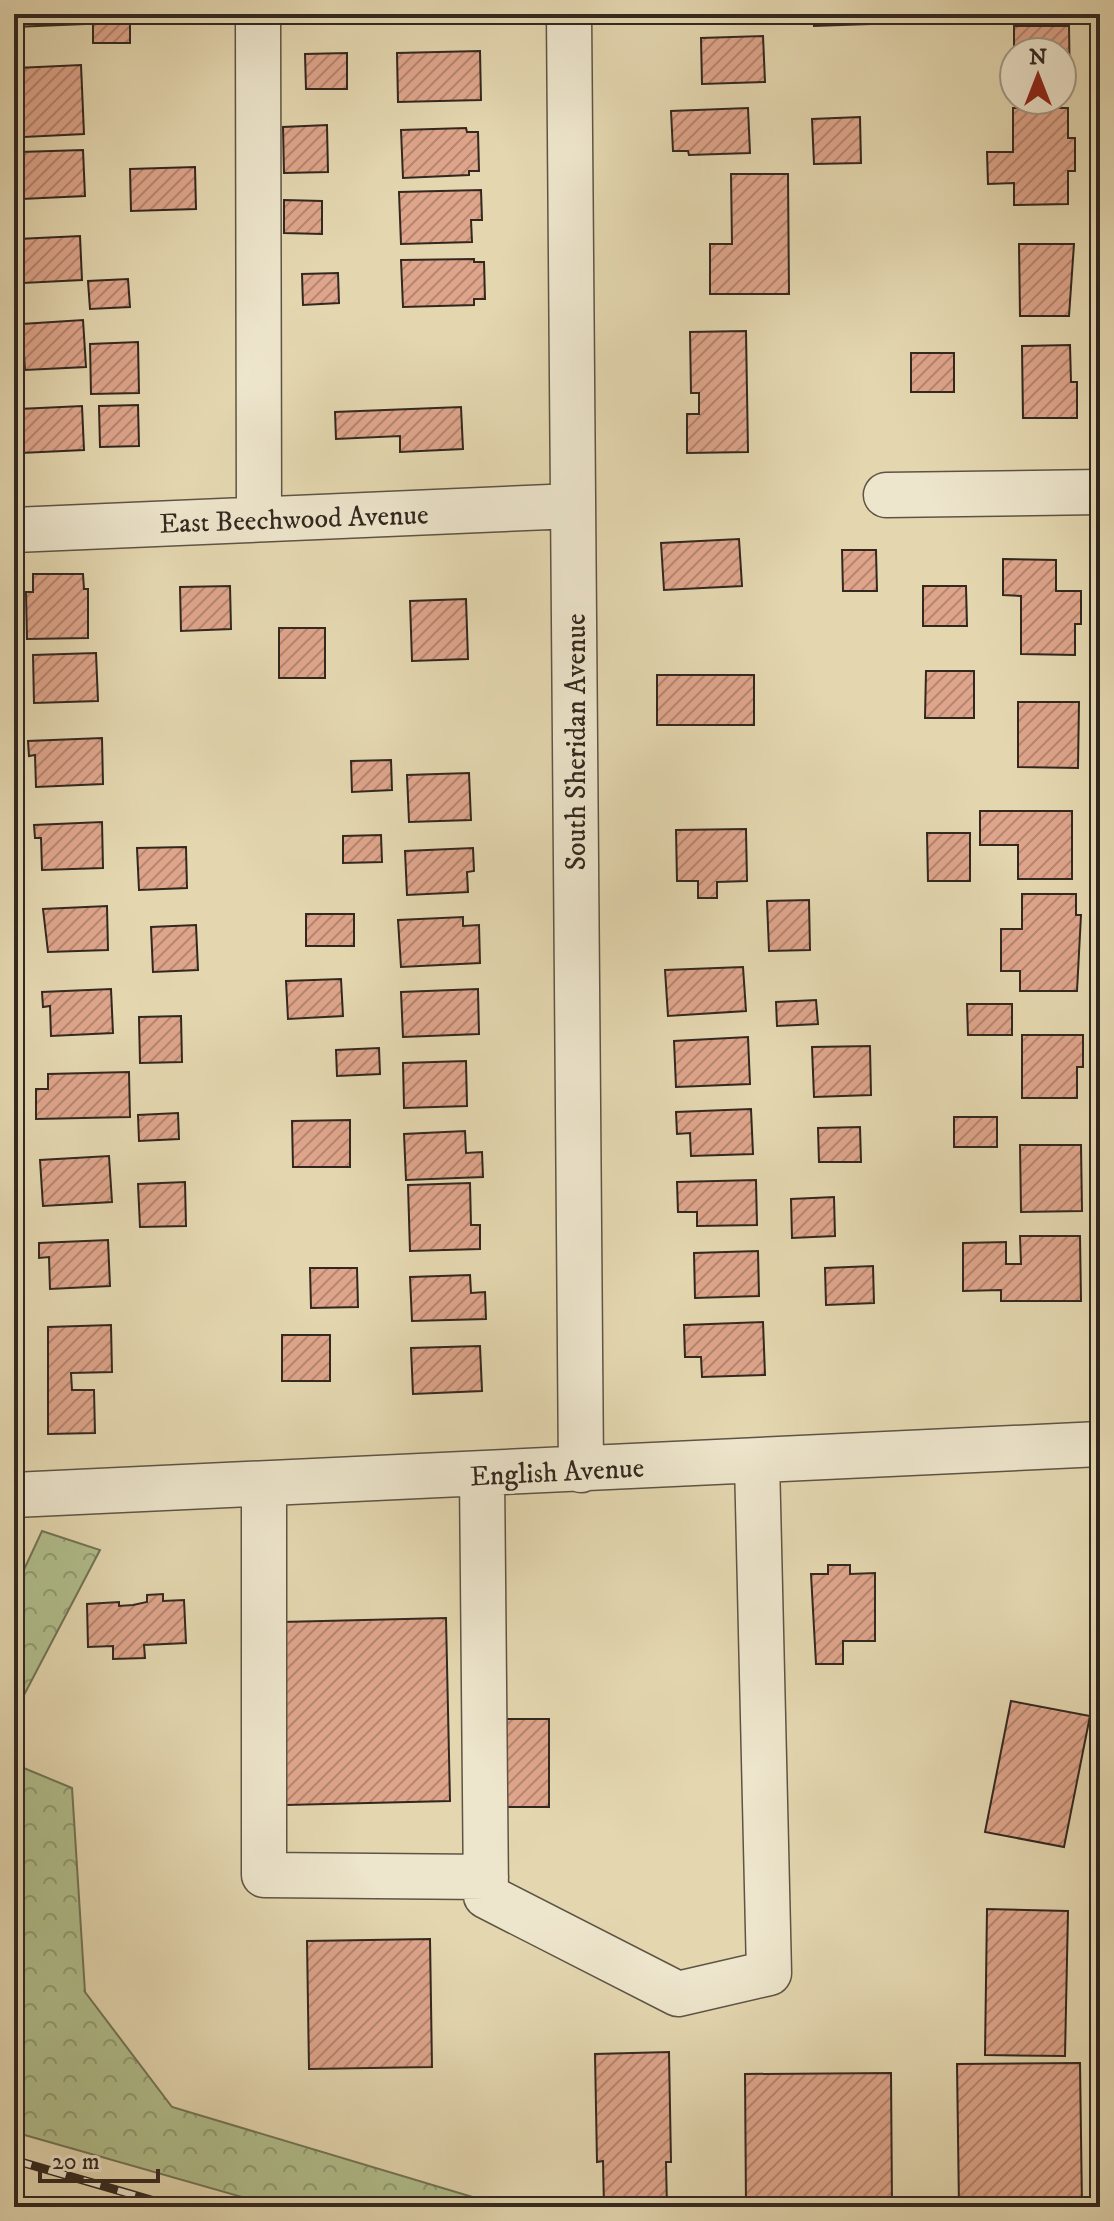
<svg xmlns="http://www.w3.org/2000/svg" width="1114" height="2221" font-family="'IM FELL DW Pica',serif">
  <defs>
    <pattern id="forest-crowns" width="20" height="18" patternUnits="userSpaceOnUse" patternTransform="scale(2)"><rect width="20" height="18" fill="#b1bf8d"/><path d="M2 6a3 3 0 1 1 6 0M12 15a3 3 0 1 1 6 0" fill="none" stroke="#919b73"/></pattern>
    <pattern id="building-hatch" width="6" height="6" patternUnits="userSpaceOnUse" patternTransform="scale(2)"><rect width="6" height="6" fill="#dfa58b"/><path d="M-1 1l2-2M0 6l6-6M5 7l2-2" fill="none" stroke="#b58671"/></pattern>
  </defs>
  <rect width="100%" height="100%" fill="#e4d7b0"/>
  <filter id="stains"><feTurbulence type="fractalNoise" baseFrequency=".0025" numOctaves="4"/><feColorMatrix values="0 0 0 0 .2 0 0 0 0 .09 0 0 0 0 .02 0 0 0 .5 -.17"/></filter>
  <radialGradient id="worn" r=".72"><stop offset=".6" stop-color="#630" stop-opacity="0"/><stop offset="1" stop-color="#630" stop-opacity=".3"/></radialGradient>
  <!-- forest -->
  <path fill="url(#forest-crowns)" stroke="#727456" stroke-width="2" d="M42,1531L100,1550L14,1714V1591Z
    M14,1764L72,1788L85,1992L172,2107L506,2207H277L14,2132Z"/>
  <!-- building -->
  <path fill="url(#building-hatch)" stroke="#322820" stroke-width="2" d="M14,14H84L85,24L14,27Z
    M270,14H332V21H270Z
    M813,14H870V24L814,26Z
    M93,17H130V43H93Z
    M1014,26H1069L1070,91L1062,92V52H1014V58Z
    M763,36L765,82L702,84L701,38Z
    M480,51L481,100L398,102L397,53Z
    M347,53V89H306L305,54Z
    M81,65L84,134L24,137L17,68Z
    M748,108L750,153L689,155L688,151H673L671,111Z
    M1013,108H1068V138H1075V171H1068V204L1014,205V183L988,184L987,152H1013Z
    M860,117L861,163L814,164L812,119Z
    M327,125L328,172L284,173L283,127Z
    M466,128L467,132H478L479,171H469V175L403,178L401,130Z
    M83,150L85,196L22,199L20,152Z
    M195,167L196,209L131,211L130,169Z
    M731,174H788L789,294H710V244H732Z
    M481,190L482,220H471L472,242L401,244L399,192Z
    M284,200L322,201V234L284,233Z
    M80,236L82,280L23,283L18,239Z
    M1019,244H1074L1069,316H1020Z
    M474,259V262H484L485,299H474V305L403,307L401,260Z
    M338,273L339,303L303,305L302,274Z
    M128,279L130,307L90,309L88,281Z
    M83,320L86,367L25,370L22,324Z
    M746,331L748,452L687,453V414H699V393H691L690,332Z
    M138,342L139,393L91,394L90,344Z
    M1070,345L1071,382H1077V418H1023L1022,346Z
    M911,353H954V392H911Z
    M138,405L139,446L100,447L99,406Z
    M82,406L84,450L21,453L19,409Z
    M461,407L463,449L400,452V436L336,439L335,412Z
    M739,539L742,586L664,590L661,543Z
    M842,550H876L877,591H843Z
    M1003,559L1056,560V591H1081V624H1075V655L1021,654V596L1003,595Z
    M33,574H83L84,589H88V638L27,639L26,592H33Z
    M230,586L231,629L181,631L180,587Z
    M923,586H966L967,626H923Z
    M466,599L468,659L412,661L410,601Z
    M279,628H325V678H279Z
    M96,653L98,701L34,703L33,655Z
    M926,671H974V718H925Z
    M657,675H754V725H657Z
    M1018,702H1079L1078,768L1018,767Z
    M102,738L103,784L36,787L35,755L29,756L28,741Z
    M391,760L392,790L352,792L351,761Z
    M469,773L471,820L409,822L407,775Z
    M980,811H1072V879H1018V845H980Z
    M102,822L103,868L42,870L41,838H35L34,825Z
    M746,829L747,881L717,882V898H698V881H677L676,830Z
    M927,833H970V881H928Z
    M381,835L382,862L343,863V836Z
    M186,847L187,888L139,890L137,848Z
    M473,848L474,871L467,872L468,892L407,895L405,851Z
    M1022,894H1076V915H1081L1077,991H1020V971H1001V929H1022Z
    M809,900L810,950L769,951L767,901Z
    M107,906L108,950L48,952L43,909Z
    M306,914H354V946H306Z
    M463,917V926L479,925L480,963L401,967L398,920Z
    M196,925L198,970L153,972L151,927Z
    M743,967L746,1011L668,1016L665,970Z
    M341,979L343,1016L288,1019L286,981Z
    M111,989L113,1033L51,1036L50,1006L43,1007L42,992Z
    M478,989L479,1034L403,1037L401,992Z
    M816,1000L818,1024L777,1026L776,1002Z
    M967,1004H1012V1035H968Z
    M181,1016L182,1062L140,1063L139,1017Z
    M1022,1035H1083V1067H1077V1098H1022Z
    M748,1037L750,1084L676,1087L674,1041Z
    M870,1046L871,1095L814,1097L812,1047Z
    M379,1048L380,1074L337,1076L336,1050Z
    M466,1061L467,1106L404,1108L403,1063Z
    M129,1072L130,1117L36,1119V1089H48V1074Z
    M751,1109L753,1154L691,1156L690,1133L677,1134L676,1112Z
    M178,1113L179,1139L139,1141L138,1115Z
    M954,1117H997V1147H954Z
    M350,1120V1167H293L292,1121Z
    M860,1127L861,1162H819L818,1128Z
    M465,1131L466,1153L482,1152L483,1177L406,1180L404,1134Z
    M1020,1145H1081L1082,1211L1021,1212Z
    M109,1156L112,1202L43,1206L40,1160Z
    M756,1180L757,1225L697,1226V1212H678L677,1182Z
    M185,1182L186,1226L140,1227L138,1184Z
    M470,1183L471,1225H480V1249L410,1251L408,1185Z
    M834,1197L835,1236L792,1238L791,1199Z
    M1020,1236H1080L1081,1301H1001V1290L963,1291V1243L1006,1242V1264H1021Z
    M108,1240L110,1286L50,1289L49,1257L39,1258V1243Z
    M758,1251L759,1296L695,1298L694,1253Z
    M873,1266L874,1303L826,1305L825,1268Z
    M310,1268H357L358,1307L311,1308Z
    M470,1275L471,1293L485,1292L486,1319L412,1321L410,1277Z
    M763,1322L765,1375L702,1377L701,1357H685L684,1325Z
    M111,1325L112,1372L71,1373L72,1390H94L95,1433L48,1434V1327Z
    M282,1335H330V1381H282Z
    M480,1346L482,1391L413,1394L411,1348Z
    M828,1565H850V1574L875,1573V1641H843V1664H816L811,1574H828Z
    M163,1594V1601L184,1600L186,1643L144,1645L145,1658L113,1659V1646L88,1647L87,1604L119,1602V1606L133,1605L147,1602V1595Z
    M446,1618L450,1801L286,1805L282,1622Z
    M1011,1701L1090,1716L1064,1847L985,1832Z
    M492,1719H549V1807H492Z
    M987,1909L1068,1911L1065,2056L985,2055Z
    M430,1939L432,2067L309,2069L307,1941Z
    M669,2052L671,2162H666L667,2207H604L603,2161L597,2162L595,2054Z
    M1080,2063L1082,2207H959L957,2064Z
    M891,2073L892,2207H746L745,2074Z"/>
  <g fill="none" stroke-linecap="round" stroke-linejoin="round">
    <!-- minor casing -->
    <g stroke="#5e5444" stroke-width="47">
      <path id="minor" d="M258,14L259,519
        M569,14L581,1470
        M886,495L1100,492
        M14,530L573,506
        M482,1474L486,1896L678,1994L769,1973L757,1461
        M264,1484V1875L486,1877
        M14,1495L1100,1444"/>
    </g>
    <!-- minor -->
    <use href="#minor" stroke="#ede5cc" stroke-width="44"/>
    <!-- rail casing -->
    <g stroke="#322820" stroke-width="9">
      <path id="rail" d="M14,2160L175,2207"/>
    </g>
    <!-- rail -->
    <use href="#rail" stroke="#ede5cc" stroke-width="6" stroke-dasharray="18" stroke-linecap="butt"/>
  </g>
  <g text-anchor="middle" stroke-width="6" stroke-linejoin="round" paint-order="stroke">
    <!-- street labels -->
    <g font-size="28" fill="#322820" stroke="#ede5cc">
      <text transform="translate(294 518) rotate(-2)" y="10">East Beechwood Avenue</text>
      <text transform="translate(575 742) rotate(-90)" y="10">South Sheridan Avenue</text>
      <text transform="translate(557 1471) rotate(-3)" y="10">English Avenue</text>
    </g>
  </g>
  <!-- margin -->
  <rect width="1114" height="2221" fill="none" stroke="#e4d7b0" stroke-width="48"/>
  <rect x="16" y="16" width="1082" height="2189" fill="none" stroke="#322820" stroke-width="4"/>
  <rect x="24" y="24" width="1066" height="2173" fill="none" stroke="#322820" stroke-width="2"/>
  <!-- north arrow -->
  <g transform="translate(1038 76)"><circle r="38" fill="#ede5cc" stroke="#a29987" stroke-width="2"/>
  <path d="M0-6L14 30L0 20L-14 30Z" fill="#8f2418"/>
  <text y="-12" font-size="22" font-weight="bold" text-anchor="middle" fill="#322820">N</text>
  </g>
  <!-- scale -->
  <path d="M40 2169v12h118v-12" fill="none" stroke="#322820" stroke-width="4"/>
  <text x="52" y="2169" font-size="24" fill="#322820" stroke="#ede5cc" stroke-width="6" paint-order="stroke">20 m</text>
  <rect width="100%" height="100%" filter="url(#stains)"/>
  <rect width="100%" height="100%" fill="url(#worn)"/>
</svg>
